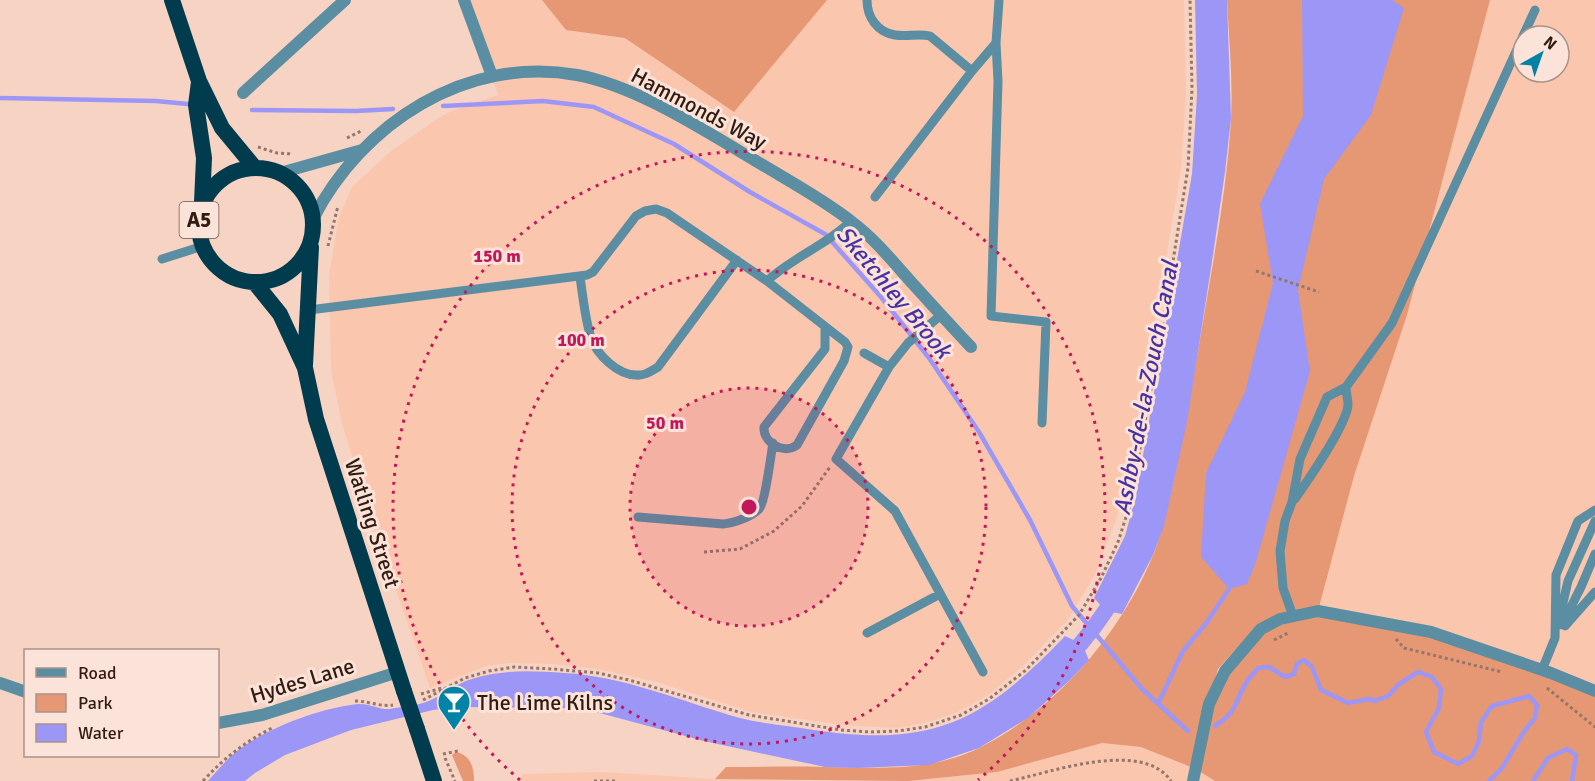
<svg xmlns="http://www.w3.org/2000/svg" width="1595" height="781" font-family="Signika,sans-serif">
  <rect width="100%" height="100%" fill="#f7d3c3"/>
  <!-- built -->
  <path fill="#fbc6ae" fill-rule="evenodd" d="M464,0H1184L1186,91L1181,170L1130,467L1116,520L1095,574L1067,621L1022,667L988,695L956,713L924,723L898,728L843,725L751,712L657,682L598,669L553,664L510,663L486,666L430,688L370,515L342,424L331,370L329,276L339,217L352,187L391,151L437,119L452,111L498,95Z
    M1490,0H1595V691L1318,611L1354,476L1407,315ZM1523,36H1559V72H1523Z
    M1102,743L1141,747L1196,769L1215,781H908L997,772Z
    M601,772L715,779L805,781H518L523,774Z"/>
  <!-- green -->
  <path fill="#e69773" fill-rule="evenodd" d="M542,0H827L734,112L625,38L566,30Z
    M1227,0H1490L1407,315L1354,476L1318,611L1431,632L1595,691V781H1215L1196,769L1141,747L1102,743L997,772L908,781L715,779L726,767C759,767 791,766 824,767C877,768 930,772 979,748C1056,710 1122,632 1154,553C1163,530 1168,505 1174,480C1183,439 1190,398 1197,357C1210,278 1226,199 1231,120C1233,80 1229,40 1227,0ZM1257,631L1210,700L1218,669L1235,650Z
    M456,752C471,755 474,768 474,781H463L452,755Z"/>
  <!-- water -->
  <path fill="#9c96f7" d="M1195,0H1227L1231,118L1225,172L1213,255L1187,422L1164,526L1153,555L1122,614L1106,611L1094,598L1125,536L1136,496L1192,174L1197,95Z
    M1302,0H1392L1404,8L1371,115L1324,179L1298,290L1310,371L1255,565L1247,584L1229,589L1201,557L1206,473L1245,392L1273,283L1260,204L1303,116Z
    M1065,636L1082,644L1089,660L1070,680L1028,718L979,748L929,765L857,768L825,767L704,741L596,712L562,708L460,707L433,710L351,730L285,755L255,773L245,781H208C217,771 226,760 237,751C267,728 320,708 358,704C369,703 379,710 390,709C403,706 419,706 431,700C445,694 457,683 472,679C502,669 533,671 564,673C624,676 683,702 740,718C764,724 790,726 814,730C933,748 984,721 1065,636Z"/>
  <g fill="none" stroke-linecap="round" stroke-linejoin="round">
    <!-- stream -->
    <path stroke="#9c96f7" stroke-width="4.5" d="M0,98L156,101L188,104
      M443,106L543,101L594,107L674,144L750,192L825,234L881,297L929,358L979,432L1030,520L1072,606L1143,690L1188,731
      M252,110L356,111L393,109
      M1158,704L1183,651L1207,622L1229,589
      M1215,726C1238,711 1234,703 1246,683C1249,678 1254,673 1258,668L1269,667L1285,677L1294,674L1297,664L1304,660L1312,667L1321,690L1348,703L1369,699L1375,701L1388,696L1399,684L1418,672L1432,677L1441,689L1439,708L1426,732L1434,752L1458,764L1472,756L1479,741L1481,722L1492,706L1529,696L1537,705L1535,718L1525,730L1502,768L1489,781
      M1533,781L1548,758L1567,749L1576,755L1572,781"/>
    <!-- canal -->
    <path stroke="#9c96f7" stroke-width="16" d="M1066,660C1086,639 1103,617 1117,592"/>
    <!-- path -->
    <path stroke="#93776a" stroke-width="3" stroke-dasharray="3 3" stroke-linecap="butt" d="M347,138L363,130
      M258,147L277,153L292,154
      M328,246L338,206
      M1256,271L1319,292
      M704,552L740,549L774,531L802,506L830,467
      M1396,639L1404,648L1502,672
      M1274,640L1290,632
      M1547,688L1595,727
      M421,694L442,688
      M423,700L465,678L489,671L514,667L553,669L598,673L629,680L749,715L841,730L870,732L898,731L925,727L961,715L989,699L1026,670L1079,615L1101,578L1118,542L1129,508L1162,329L1188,168L1192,89L1190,0
      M355,701C368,701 380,707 393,705
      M443,754L458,751
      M445,758L455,781
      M203,781C224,758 245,742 272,728
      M594,781H618
      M1010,781C1052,772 1142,739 1171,781"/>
    <!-- service -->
    <path stroke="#5b8ea2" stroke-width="9" d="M867,0C867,17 877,32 895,35C907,37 918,33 930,36L972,71
      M1523,36L1535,10
      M996,43L998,81L991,316L1046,322L1042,423
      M875,197L972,71L996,43L999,0
      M162,259L203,246
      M580,277C583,297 585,319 591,338C597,355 618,375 636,375C645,376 651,371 658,367L737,260
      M767,281C793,257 827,245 851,221
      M309,310L587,275L593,272L636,216L645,211L656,209L667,213L767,281L845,342L848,347L844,361L797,445C784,455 763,443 764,427L825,349V327
      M941,315L908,343L889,367L836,459L895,511L983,672
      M864,353L889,367
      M1295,499C1308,480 1346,426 1348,405C1348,399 1346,393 1346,387
      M638,517L723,524C734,523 751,517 759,509C765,504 771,454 773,443
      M1293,616L1283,588L1280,551L1285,521L1292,502L1300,459L1327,397L1346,387L1392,323L1523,36
      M1559,620L1568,581L1595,521
      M1562,625L1581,587L1595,554
      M1565,626L1595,592
      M867,633L940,594
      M1542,670L1555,638L1556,575L1578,521L1595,510"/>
    <!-- minor -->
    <path stroke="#5b8ea2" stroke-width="12" d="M464,0L492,76
      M243,93L345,0
      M280,173L362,150
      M313,219C362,123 467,55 577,75C637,86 705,131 756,161C789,181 823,199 852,222C875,239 894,263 913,284C932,305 951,326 971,347
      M0,683L26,692
      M218,723L262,715L398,672
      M1193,781L1209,704L1225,671L1261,629L1280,619L1318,611L1431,632L1551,673L1595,691"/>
    <!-- trunk -->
    <path stroke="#003b4e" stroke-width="16" d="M172,0L199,81L222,128L255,168
      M199,82L196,105L204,158L202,202
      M199 225a57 57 0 1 1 114 0a57 57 0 1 1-114 0Z
      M255,283L280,314L305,368L316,419L404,691
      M305,365L311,247
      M417,729L434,781"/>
    <!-- trunk-bridge -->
    <path stroke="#003b4e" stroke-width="16" d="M404,691L417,729"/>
  </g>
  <!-- distance rings -->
  <circle cx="749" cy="507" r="119" fill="#c2185b" fill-opacity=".12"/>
  <g fill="none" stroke="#c2185b" stroke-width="3" stroke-dasharray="3 6">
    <circle cx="749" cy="507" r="119"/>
    <circle cx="749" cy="507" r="237"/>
    <path d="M520 780A356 356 0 1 1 978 780"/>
  </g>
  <!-- icons -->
  <defs>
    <g id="bar-pin" transform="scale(1.725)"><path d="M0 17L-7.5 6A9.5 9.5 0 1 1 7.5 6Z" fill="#0083a7" stroke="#fce3d9"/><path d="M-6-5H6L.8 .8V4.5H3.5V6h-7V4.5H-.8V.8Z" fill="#fff"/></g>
  </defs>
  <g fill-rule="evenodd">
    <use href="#bar-pin" x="454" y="702"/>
  </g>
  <g text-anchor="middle" stroke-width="6" stroke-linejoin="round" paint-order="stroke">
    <!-- shield labels -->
    <rect fill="#fce3d9" stroke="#6e584e" stroke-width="1.5" x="179.5" y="202" width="39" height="36" rx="4.5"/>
    <g font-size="21" font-weight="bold" fill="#311c12">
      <text x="199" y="227">A5</text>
    </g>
    <!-- street labels -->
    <g font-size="22" fill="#311c12" stroke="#fce3d9">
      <text transform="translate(699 108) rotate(28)" y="8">Hammonds Way</text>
      <text transform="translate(373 523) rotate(72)" y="8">Watling Street</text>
      <text transform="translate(302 680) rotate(-17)" y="8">Hydes Lane</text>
    </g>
    <!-- poi labels -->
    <g font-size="22" fill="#311c12" stroke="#fce3d9" text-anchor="start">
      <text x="477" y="710">The Lime Kilns</text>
    </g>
    <!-- water labels -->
    <g font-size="24" font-style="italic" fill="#4832a1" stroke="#fce3d9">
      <text transform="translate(894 292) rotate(50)" y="8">Sketchley Brook</text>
      <text transform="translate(1146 388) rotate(-79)" y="8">Ashby-de-la-Zouch Canal</text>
    </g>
  </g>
  <circle cx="749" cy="507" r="9" fill="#c2185b" stroke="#fce3d9" stroke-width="3"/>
  <g font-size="18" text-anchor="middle" font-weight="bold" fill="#c2185b" stroke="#fce3d9" stroke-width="6" stroke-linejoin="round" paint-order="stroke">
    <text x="497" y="262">150 m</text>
    <text x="581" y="346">100 m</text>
    <text x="665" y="429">50 m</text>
  </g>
  <!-- legend -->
  <rect x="24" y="649" width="195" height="108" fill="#fce3d9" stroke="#ab9389" stroke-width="1.5"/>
  <rect x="36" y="668" width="30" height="9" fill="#5b8ea2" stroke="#ab9389" stroke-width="1.5"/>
  <text x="78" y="679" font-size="18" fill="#311c12">Road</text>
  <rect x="36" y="694" width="30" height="18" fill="#e69773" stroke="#ab9389" stroke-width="1.5"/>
  <text x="78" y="709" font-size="18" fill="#311c12">Park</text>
  <rect x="36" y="724" width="30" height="18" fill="#9c96f7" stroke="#ab9389" stroke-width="1.5"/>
  <text x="78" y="739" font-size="18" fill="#311c12">Water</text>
  <!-- north arrow -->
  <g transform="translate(1541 54) rotate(40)"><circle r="28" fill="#fce3d9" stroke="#ab9389" stroke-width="1.5"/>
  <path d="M0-4.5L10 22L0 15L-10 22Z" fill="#0083a7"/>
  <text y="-9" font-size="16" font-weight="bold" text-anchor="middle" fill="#311c12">N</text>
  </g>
</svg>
